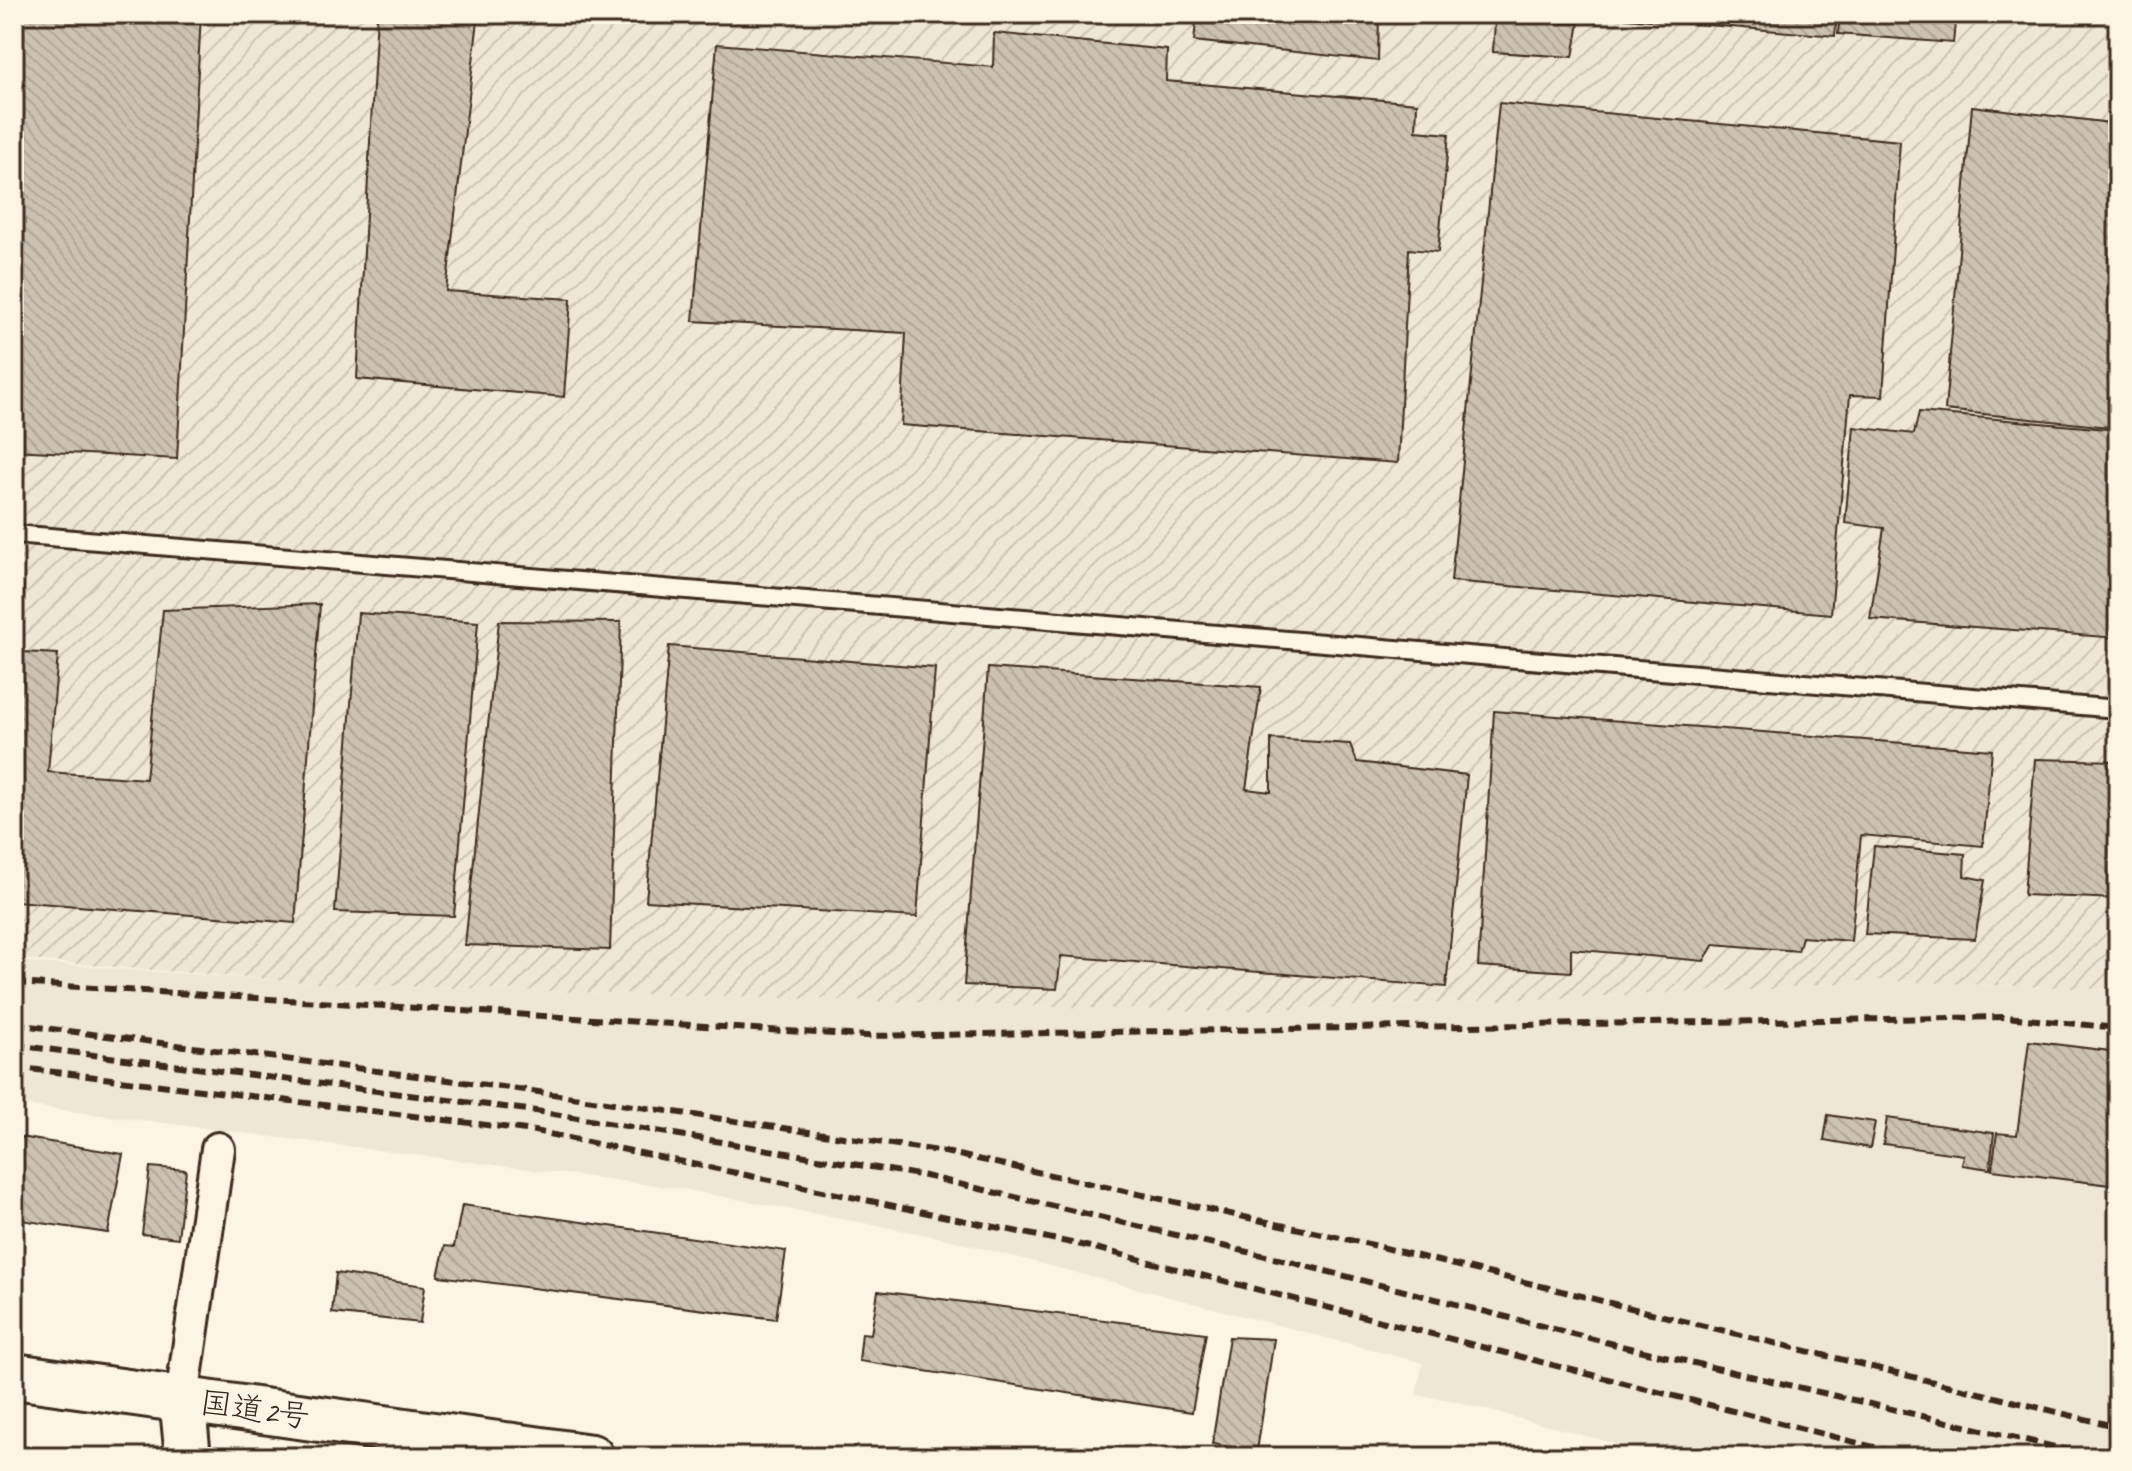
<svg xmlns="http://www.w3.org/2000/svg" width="2132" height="1471" font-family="Caveat,'Klee One',sans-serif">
  <defs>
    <pattern id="industrial-furrows" width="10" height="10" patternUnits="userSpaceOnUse" patternTransform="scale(2)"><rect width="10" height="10" fill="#eee6d6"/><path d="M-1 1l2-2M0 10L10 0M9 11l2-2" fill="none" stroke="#cdc5b7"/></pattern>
    <pattern id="building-back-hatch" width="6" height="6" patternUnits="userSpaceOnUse" patternTransform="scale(2)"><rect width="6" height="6" fill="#ccc2b3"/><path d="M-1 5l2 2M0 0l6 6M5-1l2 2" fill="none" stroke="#b0a79a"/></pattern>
  </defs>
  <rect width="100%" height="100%" fill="#fcf5e5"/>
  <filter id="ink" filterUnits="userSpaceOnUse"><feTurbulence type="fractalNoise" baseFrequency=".0125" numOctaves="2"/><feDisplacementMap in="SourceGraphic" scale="16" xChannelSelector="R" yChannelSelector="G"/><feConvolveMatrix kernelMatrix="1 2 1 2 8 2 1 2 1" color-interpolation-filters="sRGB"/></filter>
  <g filter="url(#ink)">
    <!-- built -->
    <path fill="#eee6d6" d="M14,961L326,984L1221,1012L1773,989L1874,980L2118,990V1457H1666L1450,1400L1416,1395L1423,1363L943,1238L677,1188L14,1104Z"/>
    <!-- industrial -->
    <path fill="url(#industrial-furrows)" d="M14,14H2118V990L1874,980L1773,989L1221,1012L326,984L14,959Z"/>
    <!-- building -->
    <path fill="url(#building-back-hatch)" stroke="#3b2a1e" stroke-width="2" d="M14,14H201L177,459L14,450Z
      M377,14H599L598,19L478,20L446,291L571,299L564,397L357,379Z
      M1197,14H1379L1378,61L1194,41Z
      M1580,14H1837L1835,36Z
      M1840,14H1956L1953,43L1838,34Z
      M1495,22L1579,23L1573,57L1493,52Z
      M994,33L1167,50L1166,81L1417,103L1416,131L1449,134L1438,252L1409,249L1398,463L901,425L906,333L693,321L717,44L993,67Z
      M1499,103L1900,141L1883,396L1850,395L1831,614L1451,581Z
      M1972,106L2118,124V428L1945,410Z
      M1919,412L2118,430V638L1870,619L1884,528L1845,523L1854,427L1914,434Z
      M14,585H23V652L58,654L48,772L146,779L163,610L320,604L295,923L14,901Z
      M358,613L478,622L454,916L335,912Z
      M499,621L621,622L610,950L465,945Z
      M669,646L935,668L917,917L646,901Z
      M988,668L1261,687L1246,789L1271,792V739L1350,744L1357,762L1467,775L1446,987L1061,956L1057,989L964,985Z
      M1494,711L1992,750L1983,846L1861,835L1851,941L1802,937L1798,951L1714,944L1704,961L1571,949V972L1478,966Z
      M2035,759L2118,761V899L2024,895Z
      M1874,846L1965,854L1964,876L1985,880L1975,939L1865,934Z
      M2029,1041L2118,1052V1186L1992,1170L1997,1133L2017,1135Z
      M1828,1115L1875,1122L1870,1148L1824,1140Z
      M1887,1118L1994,1133L1990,1169L1962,1165L1964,1155L1883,1144Z
      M14,1136L123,1154L108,1233L14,1219Z
      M150,1167L186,1170L178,1238L142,1234Z
      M462,1205L786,1251L776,1319L438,1276L445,1246L454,1247Z
      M336,1273L425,1286L420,1323L332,1313Z
      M878,1291L1206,1333L1192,1412L859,1361L862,1333L871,1334Z
      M1229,1337L1274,1339L1257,1451L1212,1444Z"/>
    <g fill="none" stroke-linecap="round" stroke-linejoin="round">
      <!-- lane casing -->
      <g stroke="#3b2a1e" stroke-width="22">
        <path id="lane" d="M14,534L2118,709"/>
      </g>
      <!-- street casing -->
      <g stroke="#3b2a1e" stroke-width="38">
        <path id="street" d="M182,1398L218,1149"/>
      </g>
      <!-- secondary casing -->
      <g stroke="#3b2a1e" stroke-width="50">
        <path id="secondary" d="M182,1398L188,1457"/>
      </g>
      <!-- highway casing -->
      <g stroke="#3b2a1e" stroke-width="50">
        <path id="highway" d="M14,1376L591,1457"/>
      </g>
      <!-- lane -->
      <use href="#lane" stroke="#fcf5e5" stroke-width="16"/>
      <!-- street -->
      <use href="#street" stroke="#fcf5e5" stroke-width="32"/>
      <!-- secondary -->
      <use href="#secondary" stroke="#fcf5e5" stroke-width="44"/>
      <!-- highway -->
      <use href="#highway" stroke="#fcf5e5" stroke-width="44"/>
      <!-- rail -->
      <path stroke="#3b2a1e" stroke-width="6" stroke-dasharray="12 6" stroke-linecap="butt" d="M14,983L866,1036L2006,1017L2118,1028
        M14,1024L525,1090L945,1152L1373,1245L2118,1427
        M14,1045L536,1111L925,1176L1278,1259L1617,1345L2098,1457
        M14,1067L535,1131L1091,1247L1913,1457"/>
    </g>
  </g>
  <g text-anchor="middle" stroke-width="6" stroke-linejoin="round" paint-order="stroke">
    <!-- street labels -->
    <g font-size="32" fill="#3b2a1e" stroke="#fcf5e5">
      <text transform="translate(255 1409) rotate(8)" y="11">国道2号</text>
    </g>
  </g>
  <!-- margin -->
  <rect width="2132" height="1471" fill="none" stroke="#fcf5e5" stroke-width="48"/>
  <rect x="24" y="24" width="2084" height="1423" fill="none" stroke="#3b2a1e" stroke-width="3" filter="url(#ink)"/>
</svg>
